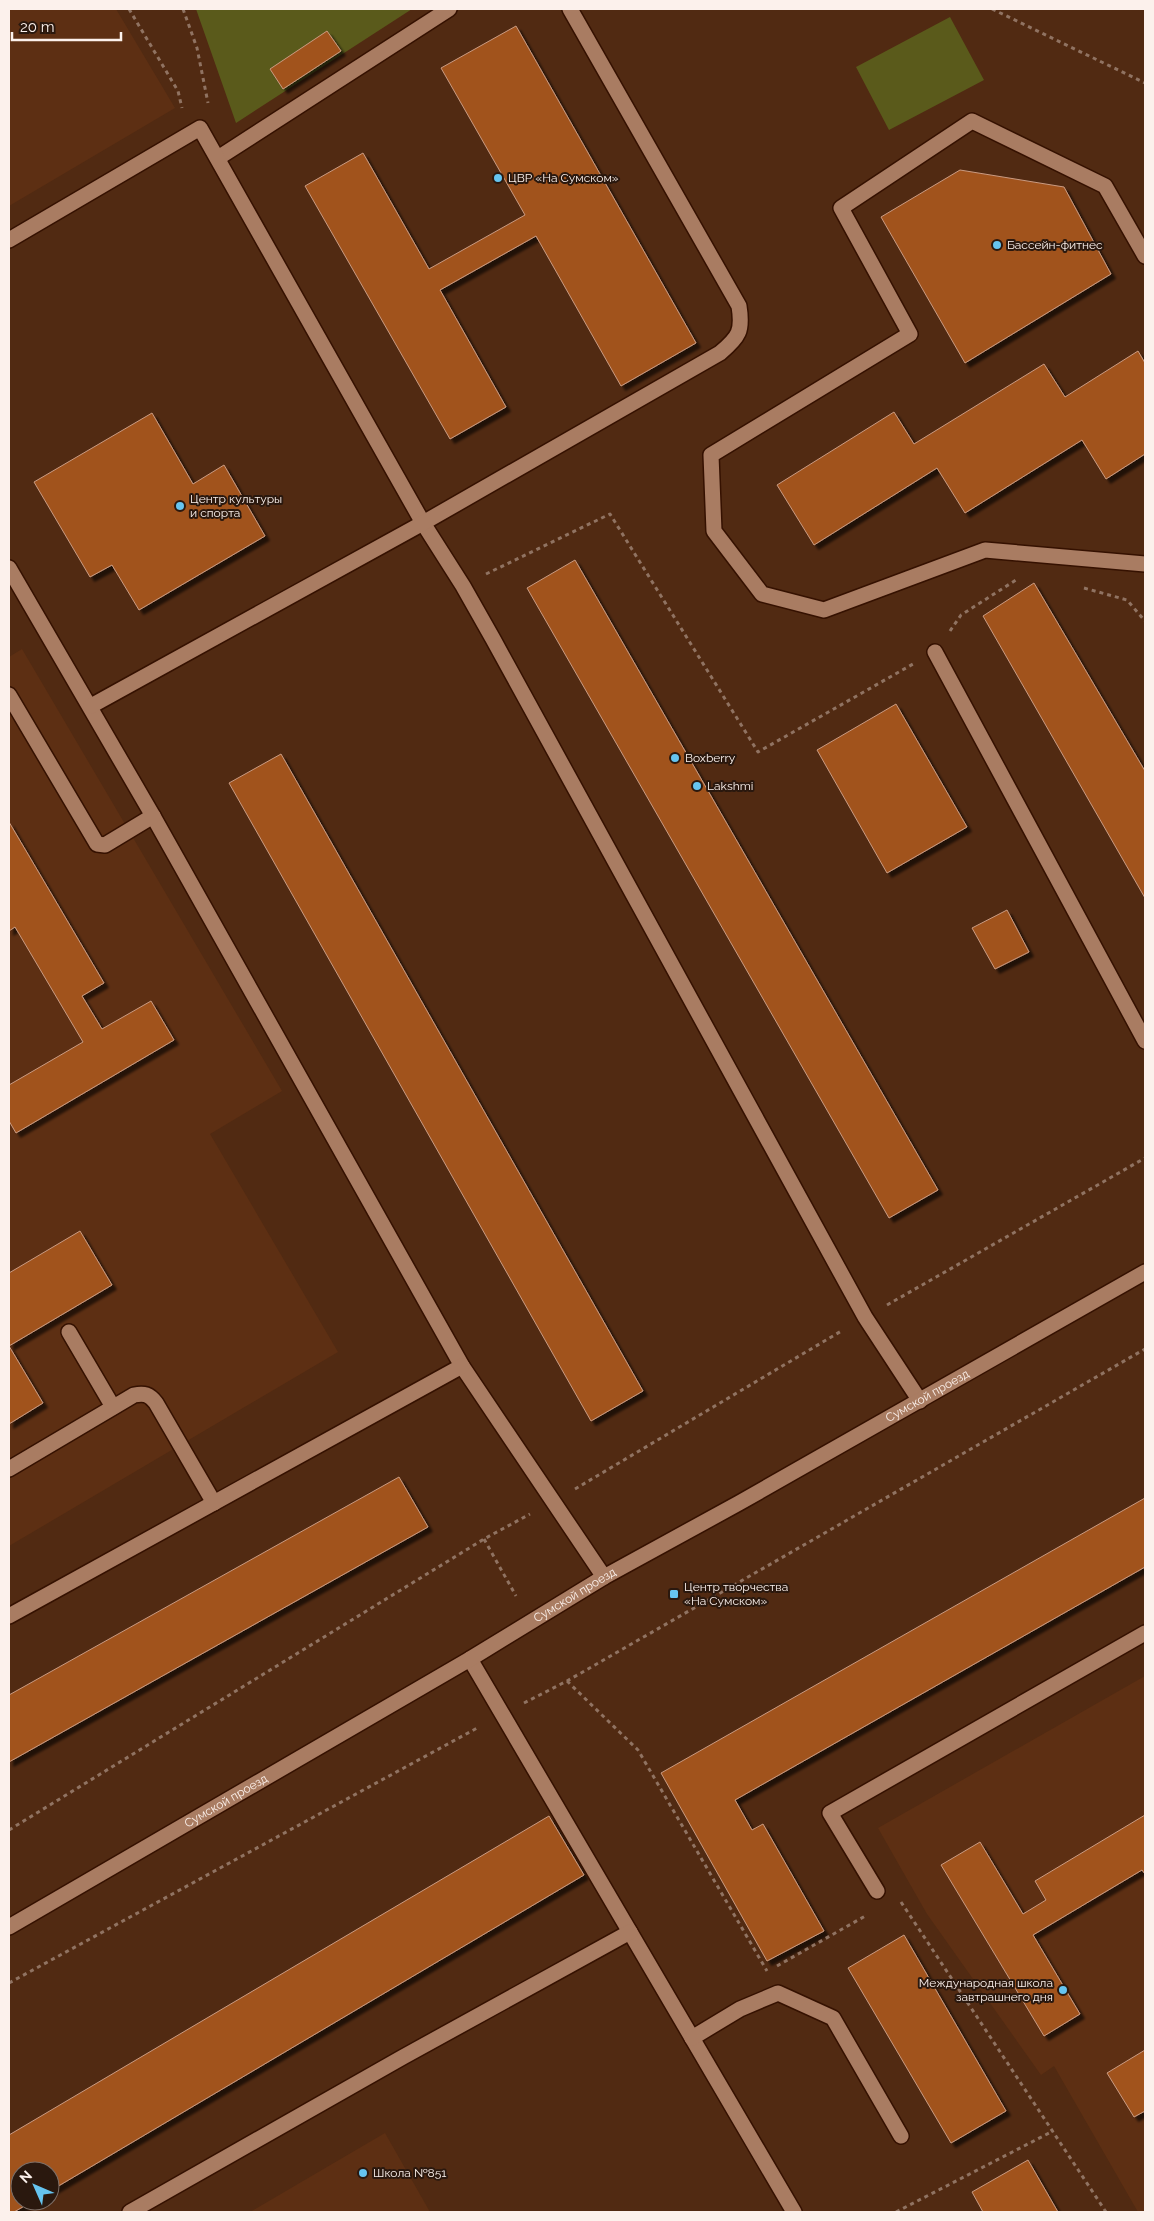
<svg xmlns="http://www.w3.org/2000/svg" width="1154" height="2221" font-family="Raleway,sans-serif">
  <defs>
    <filter id="shadow"><feDropShadow dx="4.5" dy="4.5" stdDeviation="1" flood-color="#0009"/></filter>
  </defs>
  <rect width="100%" height="100%" fill="#512a12"/>
  <!-- built -->
  <path fill="#5d2f13" d="M9,9H116L175,108L9,206Z
    M22,649L282,1091L210,1134L338,1352L9,1546V657Z
    M1145,1676V2212H1138L1054,2066L1041,2075L927,1914L878,1828Z
    M385,2133L430,2212H250Z"/>
  <!-- green -->
  <path fill="#5a5a1b" d="M196,9H412L236,123Z
    M950,17L984,80L889,130L856,67Z"/>
  <!-- building -->
  <path fill="#a1531f" stroke="#ca9b81" filter="url(#shadow)" d="M516,26L696,343L621,386L536,236L440,290L506,407L450,439L305,186L363,153L429,269L525,215L441,68Z
    M327,31L341,51L283,89L270,69Z
    M960,170L1064,187L1111,274L965,363L881,217Z
    M1138,351L1145,363V454L1106,479L1082,440L965,513L937,468L814,545L777,485L894,412L914,444L1044,364L1065,397Z
    M152,413L193,484L224,465L265,536L139,610L112,565L90,577L34,482Z
    M575,560L938,1190L889,1218L527,588Z
    M1034,583L1145,771V898L983,616Z
    M896,704L967,827L887,873L817,750Z
    M281,754L643,1391L591,1421L229,783Z
    M9,822L104,983L82,996L102,1029L151,1001L174,1040L16,1133L9,1121V1085L83,1042L15,927L9,931Z
    M1007,910L1029,952L995,969L972,928Z
    M80,1231L112,1285L9,1346L43,1403L9,1424V1273Z
    M399,1477L428,1527L9,1762V1695Z
    M1145,1498V1567L735,1800L752,1830L763,1824L824,1931L767,1961L661,1773Z
    M1145,1815V1874L1142,1870L1033,1935L1080,2014L1044,2036L941,1865L980,1842L1023,1914L1046,1900L1035,1881Z
    M549,1816L584,1875L50,2191V2171H20V2201H33L14,2212H9V2135Z
    M904,1935L1006,2111L951,2143L848,1968Z
    M1145,2050V2111L1134,2117L1107,2073Z
    M1028,2160L1058,2212H983L972,2192Z"/>
  <g fill="none" stroke-linecap="round" stroke-linejoin="round">
    <!-- minor casing -->
    <g stroke="#351100" stroke-width="18">
      <g id="minor">
        <path d="M218,158L449,9"/>
        <path d="M9,240L200,128L423,523L463,586L493,639L865,1317L920,1401"/>
        <path d="M1145,256L1105,186L972,121L841,208L910,334L711,455L714,531L762,594L824,610L985,550L1145,564"/>
        <path d="M9,568L153,816L462,1366L604,1577"/>
        <path d="M935,652L1145,1041"/>
        <path d="M9,695L97,844L105,845L153,816"/>
        <path d="M91,706L423,523L720,353C739,337 743,331 739,306L570,9"/>
        <path d="M69,1332L113,1407"/>
        <path d="M9,1469L134,1395C144,1393 149,1394 156,1403L214,1503"/>
        <path d="M9,1616L462,1366"/>
        <path d="M470,1659L794,2212"/>
        <path d="M877,1891L830,1813L1145,1633"/>
        <path id="s1" d="M9,1927L470,1659L604,1577L739,1503L1145,1272"/>
        <path d="M692,2038L740,2009L778,1993L833,2018L901,2136"/>
        <path d="M130,2212L403,2057L630,1932"/>
      </g>
    </g>
    <!-- path -->
    <path stroke="#907362" stroke-width="3" stroke-dasharray="4 4" stroke-linecap="butt" d="M129,9L178,91L182,108
      M183,9L197,48L208,103
      M992,9L1145,83
      M486,574L610,514L758,752L913,664
      M1084,588L1127,600L1145,621
      M950,631L961,615L1016,580
      M887,1305L1145,1158
      M575,1489L843,1330
      M484,1539L516,1596
      M567,1681L638,1750L767,1971
      M524,1703L567,1681L1145,1349
      M9,1830L484,1539L530,1514
      M901,1902L1106,2212
      M777,1966L867,1915
      M9,1983L479,1727
      M896,2212L1053,2131"/>
    <!-- minor -->
    <use href="#minor" stroke="#a97c62" stroke-width="15"/>
  </g>
  <!-- markers -->
  <g fill="#66c4ef" stroke="#2a180e" stroke-width="2">
    <circle cx="498" cy="178" r="5"/>
    <circle cx="997" cy="245" r="5"/>
    <circle cx="180" cy="506" r="5"/>
    <circle cx="675" cy="758" r="5"/>
    <circle cx="697" cy="786" r="5"/>
    <rect x="669" y="1589" width="10" height="10" rx="2.5"/>
    <circle cx="1063" cy="1990" r="5"/>
    <circle cx="363" cy="2173" r="5"/>
  </g>
  <g text-anchor="middle" stroke-width="4" stroke-linejoin="round" paint-order="stroke">
    <!-- poi labels -->
    <g font-size="12" fill="#fcf1ec" stroke="#2a180e" text-anchor="start">
      <text x="508" y="182">ЦВР «На Сумском»</text>
      <text x="1007" y="249">Бассейн-фитнес</text>
      <text x="190" y="503">Центр культуры<tspan x="190" dy="14">и спорта</tspan></text>
      <text x="685" y="762">Boxberry</text>
      <text x="707" y="790">Lakshmi</text>
      <text x="684" y="1591">Центр творчества<tspan x="684" dy="14">«На Сумском»</tspan></text>
      <text x="1053" y="1987" text-anchor="end">Международная школа<tspan x="1053" dy="14">завтрашнего дня</tspan></text>
      <text x="373" y="2177">Школа №851</text>
    </g>
    <!-- street labels -->
    <g font-size="12" fill="#fcf1ec" stroke="#2a180e">
      <text dy="4" stroke="none"><textPath href="#s1" startOffset="1061">Сумской проезд</textPath></text>
      <text dy="4" stroke="none"><textPath href="#s1" startOffset="656">Сумской проезд</textPath></text>
      <text dy="4" stroke="none"><textPath href="#s1" startOffset="251">Сумской проезд</textPath></text>
    </g>
  </g>
  <!-- border -->
  <rect width="1154" height="2221" fill="none" stroke="#fcf1ec" stroke-width="20"/>
  <!-- north arrow -->
  <g transform="translate(35 2186) rotate(315)"><circle r="24" fill="#2a180e" stroke="#7e6f67"/>
  <path d="M0-4L9 19L0 12L-9 19Z" fill="#66c4ef"/>
  <text y="-8" font-size="14" font-weight="bold" text-anchor="middle" fill="#fcf1ec">N</text>
  </g>
  <!-- scale -->
  <path d="M12 32v8h109v-8" fill="none" stroke="#fcf1ec" stroke-width="2.5"/>
  <text x="20" y="32" font-size="15" fill="#fcf1ec" stroke="#2a180e" stroke-width="4" paint-order="stroke">20 m</text>
</svg>
